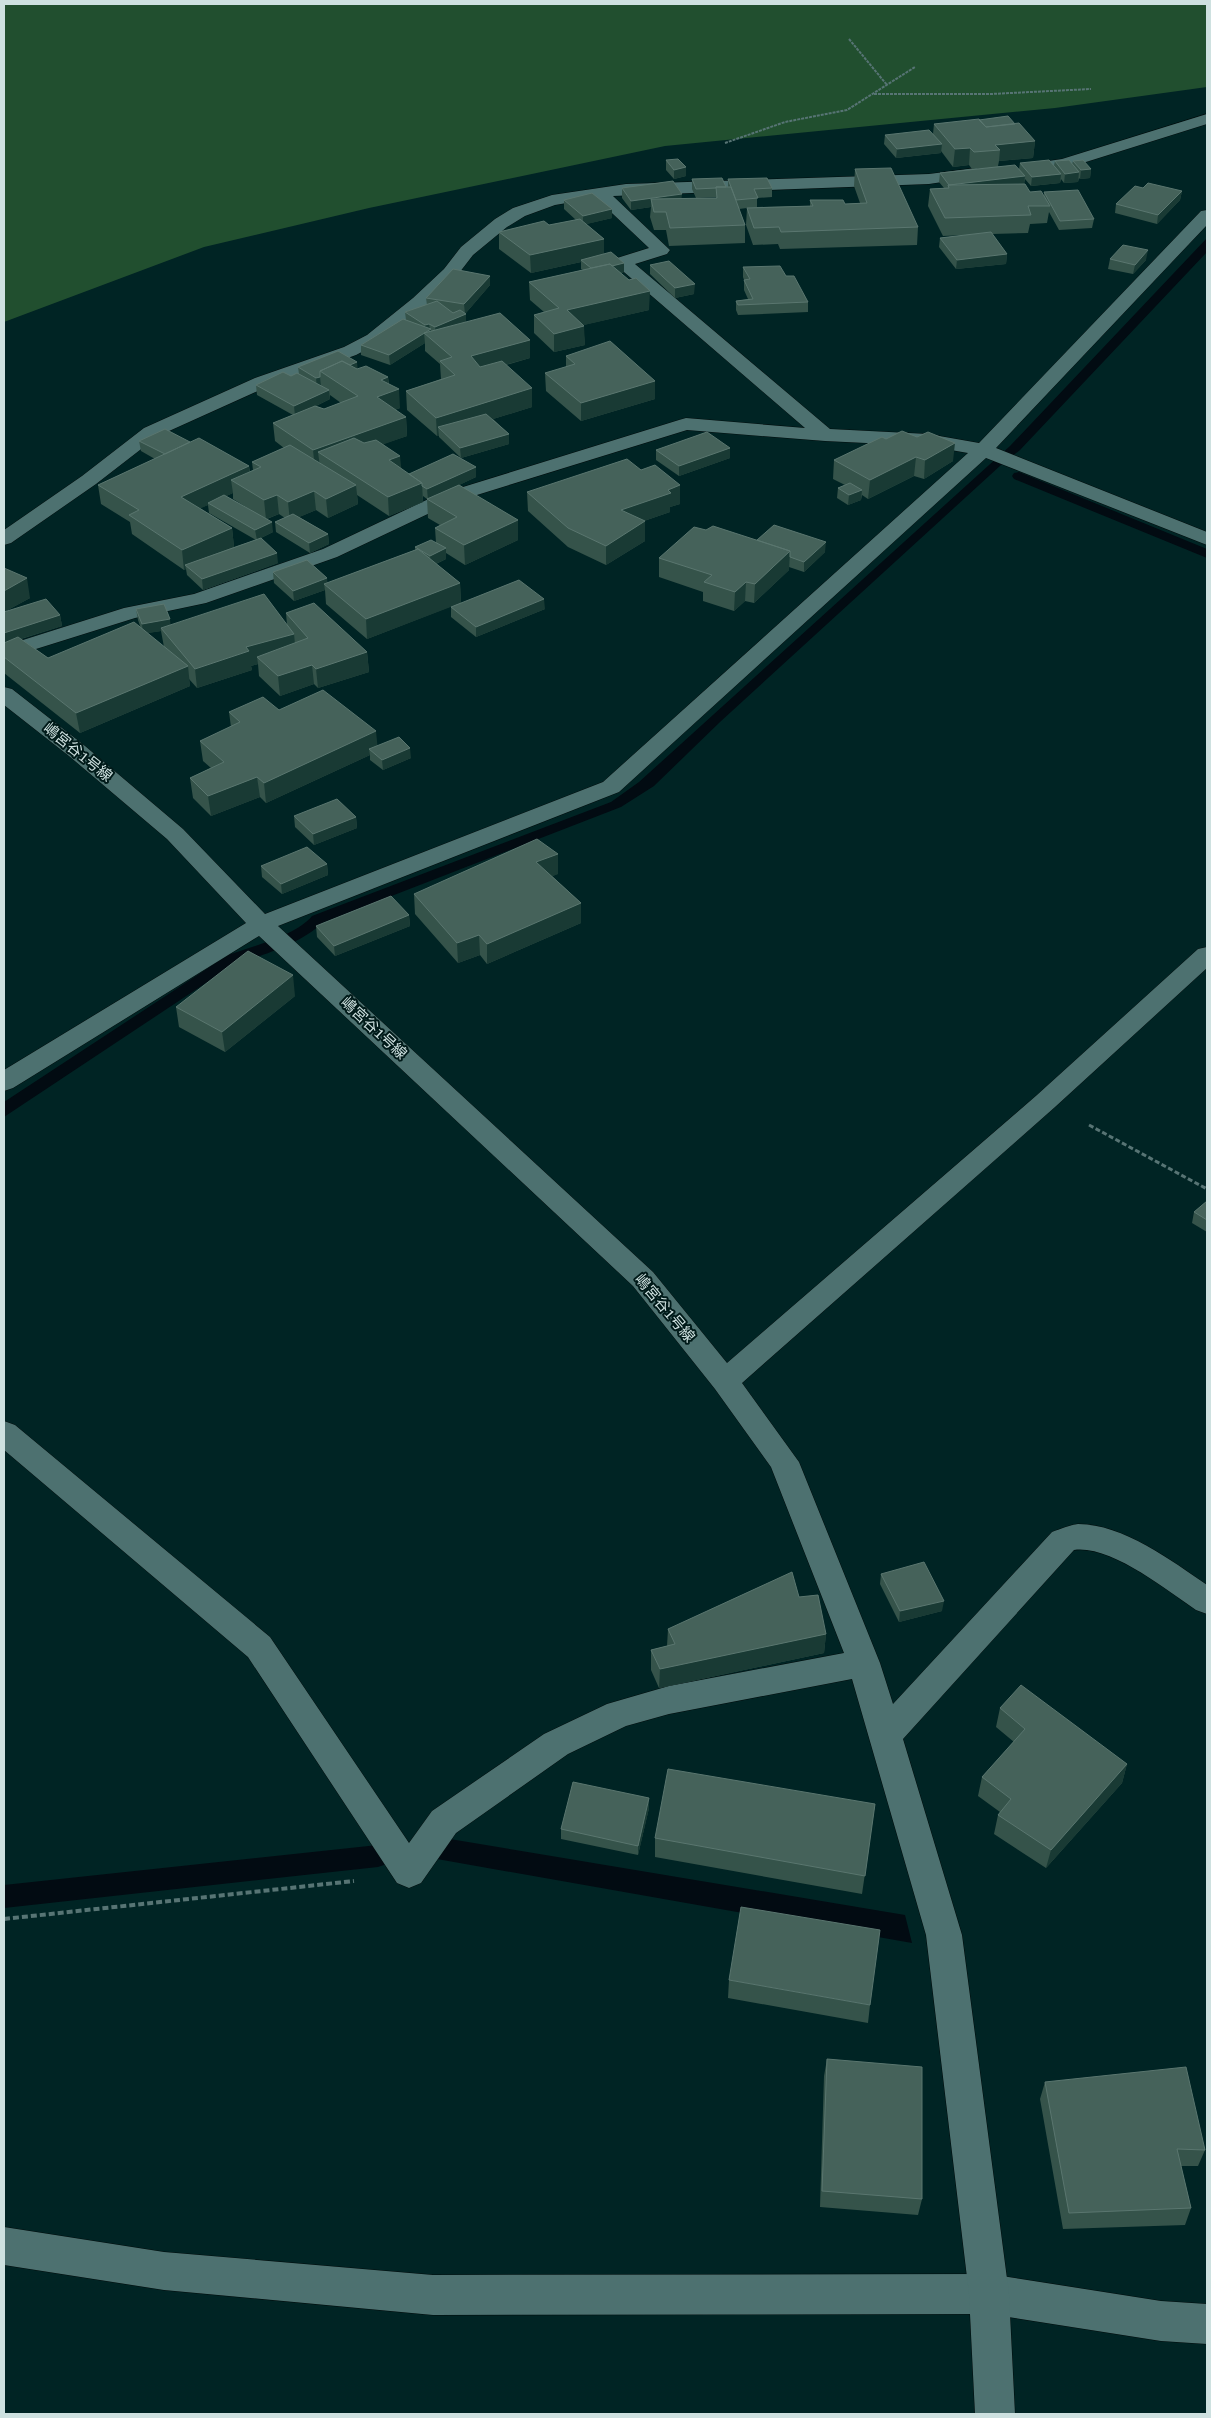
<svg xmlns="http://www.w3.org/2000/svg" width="1211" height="2418" font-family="'Roboto Serif','Noto Sans JP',serif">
  <rect width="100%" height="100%" fill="#002424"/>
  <!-- green -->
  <path fill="#214f2f" d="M4,4H1207V87L1055,108L665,146L369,208L204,247L4,322Z"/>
  <!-- water -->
  <path fill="#020b12" d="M1207,238V252L1020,450L1001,465L720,722L654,786L621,807L322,923C301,944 260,956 233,965L4,1117V1102L228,955C251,947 297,935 312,916L611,802L639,782L1010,446Z
    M444,1838L905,1915L912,1943L437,1859Z"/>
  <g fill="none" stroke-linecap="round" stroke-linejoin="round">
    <!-- stream -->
    <path fill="#020b12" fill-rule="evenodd" d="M1019,472L1207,549V558L1014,479L1012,476L1014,473Z
      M378,1845L387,1848L391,1856L387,1864L378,1867L4,1908V1885Z"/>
    <!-- service casing -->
    <g stroke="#000c0c" stroke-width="1">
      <path id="service" d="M4,2227L164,2252L433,2275L989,2274L1161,2301L1207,2304V2344L1161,2341L989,2314L433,2315L164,2290L4,2265Z"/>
    </g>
    <!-- minor casing -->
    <g stroke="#000c0c" stroke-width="1">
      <path id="minor" d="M1207,114V124L1070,167L1034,172L1028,170L1026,167L1028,164L1062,159Z
        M976,168L982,170L984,173L982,176L929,184L613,196L670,250L667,254L635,264L830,429L928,434L979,443L1201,211L1207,210V225L996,448L1207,532V545L986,458L619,792L278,926L653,1272L727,1363L1037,1095L1198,949L1207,947V968L1055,1107L742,1383L799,1462L880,1663L893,1704L1052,1532C1060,1529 1070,1525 1078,1524C1123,1524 1172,1561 1207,1585V1614L1196,1610C1166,1590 1111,1545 1074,1550L903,1739L962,1935L1009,2294L1015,2414H975L969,2294L926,1935L852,1679L669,1714L626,1726L568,1754L456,1833L421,1883L409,1888L397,1883L248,1657L4,1450V1421L15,1425L270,1637L409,1843L432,1811L544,1734L607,1704L669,1686L844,1653L771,1467L715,1389L633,1286L259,936L13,1088L4,1091V1070L246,923L167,839L69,756L4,705V687L12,689L85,746L183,829L265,914L603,782L968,453L928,446L825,441L687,430L451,503L337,557L206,603L135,618L4,659V646L124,608L194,594L323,549L437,495L679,420L686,418L805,428L617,266L614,262L617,258L649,248L596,198L555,205L525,216L507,227L473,255L456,277L425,306L379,343L356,355L269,386L158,436L96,484L11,543L4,545V530L82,476L144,428L255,378L344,347L367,335L413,298L444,269L461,247L495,219L513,208L552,195L626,184L929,174Z"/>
    </g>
    <!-- path-far2 -->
    <path stroke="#577474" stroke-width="2" stroke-dasharray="3 1" stroke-linecap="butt" d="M849,39L887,85
      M874,94H991L1091,89
      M725,143L785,122L847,110L915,67"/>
    <!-- path-far1 -->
    <path stroke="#577474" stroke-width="3" stroke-dasharray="5 2.5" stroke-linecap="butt" d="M1089,1125L1207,1189"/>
    <!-- path -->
    <path stroke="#577474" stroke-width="4" stroke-dasharray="6 3" stroke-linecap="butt" d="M4,1919L354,1881"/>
    <!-- service -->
    <use href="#service" fill="#4d7170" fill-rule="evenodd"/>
    <!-- minor -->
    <use href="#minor" fill="#4d7170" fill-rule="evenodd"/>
  </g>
  <!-- wall -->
  <path fill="#35534a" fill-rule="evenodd" d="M979,120L1015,124L1035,141L1033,158L999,161L998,166L1019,169L1020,163L1054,165L1055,161L1072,164L1073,161L1091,169L1090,178L1080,179L1079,178L1078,182L1064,183L1061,179L1060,183L1031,186L1025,179L1024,184L1030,192L1044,196V192L1094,219L1092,228L1059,230L1049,212L1047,223L1030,224L1028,233L992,234L1007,254L1006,264L956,269L939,247L940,238L965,235L943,236L928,206L930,189L944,188L939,182L940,173L986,168L972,169L969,165L953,167L941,151V153L896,158L884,144L885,135L933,134L934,124Z
    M666,160L686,167V176L674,179L666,170Z
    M855,169L918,227L917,245L780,249L778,244L753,245L746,225L747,208L739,209L745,225V243L669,246L666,230H654L650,217L651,207L631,210L622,198V188L681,199L716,198V197L696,198L692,189V179L728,187V179L772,188V197L757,198V207L810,206V200L845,204L860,203L854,186Z
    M1143,188L1182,191L1180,200L1157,224L1115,213L1116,204Z
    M564,200L612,218L586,224L604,239V254L624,263V272L621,273L649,310L583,325L585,345L554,352L534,333V315L544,312L530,300L529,282L583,270L581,269V262L531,273L499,249V232L549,225L576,220L564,209Z
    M1110,259L1146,260L1133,274L1108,269Z
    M650,265L694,294L675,298L650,274Z
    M743,267L786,276L808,302V312L738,315L736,310V301L748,299L744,290V280L743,277Z
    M490,276V285L465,314L466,322L530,340V358L506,365L532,407L493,419L509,434V444L461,458L439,437V436H437L407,410L406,391L441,379L440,364L425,351V343L390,365L361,355V345L406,320L405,312L427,305L426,298Z
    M566,356L655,381V399L581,421L546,391L545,373L566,367Z
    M357,362V369L388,377L389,384L400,408L395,410L406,417L407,436L383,444L401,469L409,474L476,477L459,485L518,540L465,565L446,553V559L436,564L460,583L461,603L545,609L476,637L451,617V607L457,604L367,639L326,604L325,590L294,601L274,583L273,572L327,583L415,550V547L436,543L435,528L440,525L428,518L427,499L423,496V502L389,516L357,495L358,504L328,518L316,510L299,517L328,534L329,544L310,553L276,532L275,522L285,518L279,514L267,519L273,532L261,538L278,563L203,590L187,575L186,569L184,570L132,534L130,522L101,504L98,485L155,459L141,451L139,441L190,442L249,466L250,472L253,470L252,462L284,448L275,441L273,423L293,415L257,395L256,385L299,374L298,367ZM330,395L341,403L324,409L316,406L330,399ZM233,493V499L257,514L226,496ZM208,505L209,513L256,540L234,547L232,528L200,508Z
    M886,439L953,461L924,479L914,476L868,499L862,495L861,500L848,505L837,498L838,488L845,485L833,479L834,460Z
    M730,448V458L679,476L656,460V450Z
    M641,470L680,485V504L670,507V512L644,521H645V541L606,565L568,547L528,511L527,492Z
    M706,530L757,540L825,552L804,572L789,567V570L754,603L745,601L734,611L703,601V592L659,577V558Z
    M4,568L30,598L4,612L60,615L62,626L21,639L48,658L141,629L138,620L136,609L170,625H287L286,613L367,652L369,672L318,688L314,684L280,696L259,676L258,664L251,666L252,670L197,688L189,679L190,686L80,733L4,673ZM161,631L164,647L147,633Z
    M279,710L377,746L411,758L383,770L370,760V755L266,803L260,797L211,816L193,798L190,778L211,768L203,761L200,741L231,727L229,712Z
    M294,816L356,817L357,828L314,845L295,827Z
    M327,864L328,875L282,894L262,877L261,866Z
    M558,874L552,876L581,903V923L487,964L480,955L458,963L415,914L414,894Z
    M409,915L410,926L335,956L317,937L316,926Z
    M295,996L225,1052L179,1027L176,1007Z
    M1207,1201V1232L1192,1223L1194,1212Z
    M881,1574L942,1611L899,1622L880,1584Z
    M799,1597L826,1634L824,1653L659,1688L651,1670V1650L667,1646L668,1629Z
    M1000,1708L1127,1764L1122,1783L1046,1868L994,1834L998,1815L1000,1812L978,1796L982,1777L1014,1742L996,1727Z
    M875,1804L862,1894L655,1857V1838Z
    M649,1808L638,1855L561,1839V1829Z
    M729,1980L870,2005L868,2023L728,1998Z
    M827,2059L922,2199L918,2215L820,2207L824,2076Z
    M1045,2082L1205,2150L1198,2166H1181L1191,2208L1185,2225L1063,2229L1040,2099Z"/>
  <!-- shaded-wall -->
  <path fill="#193a34" d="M1035,141L1033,158L999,161L1000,150L995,145Z
    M942,144L941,153L896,158L897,149Z
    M970,148L969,165L953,167L955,149Z
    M686,167V176L674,179V170Z
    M1091,169L1090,178L1080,179L1081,170Z
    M1079,172L1078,182L1064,183L1065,174Z
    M1061,174L1060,183L1031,186L1032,177Z
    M1025,176L1024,185L949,194V185Z
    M1182,191L1180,200L1157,224L1158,215Z
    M682,194L681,203L651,199V207L631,210V201Z
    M612,209V218L583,225V216Z
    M604,239V257L581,260V262L531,273L530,255Z
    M1148,250L1146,260L1133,274L1135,265Z
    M1007,254L1006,264L956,269L957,260Z
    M624,263V272L594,280V270Z
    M490,276V285L465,314L464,304Z
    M695,284L694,294L675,298V288Z
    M650,291L649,310L567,329V310Z
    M466,314V324L436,337L435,327Z
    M429,324L430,330L431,329V339L424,333L425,343L390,365L389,355L425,332V325Z
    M584,326L585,345L554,352V334Z
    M530,340V358L471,374V356Z
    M357,362L358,372L325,375Z
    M320,377L321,386L317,388L316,378Z
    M388,377L389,392L399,389L400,408L378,416L377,397L381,380Z
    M655,381V399L581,421V403Z
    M532,388V407L445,434L438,427L439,436H437L436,418Z
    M329,390L330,399L295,416L294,406Z
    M406,417L407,436L334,462L318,452L320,467L315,469L313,450Z
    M509,434V444L461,458L460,448Z
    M955,443L953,461L924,479L925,460Z
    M730,448V458L679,476V466Z
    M400,456L402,475L389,460Z
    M916,457L914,476L868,499L870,480Z
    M249,466L251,485L231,480L233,493L209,504L208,503V505L184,516L181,497Z
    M476,467V477L428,500L427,489Z
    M422,483L423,502L389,516L388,497Z
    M356,485L358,504L328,518L326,499Z
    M680,485V504L670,507V512L621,529V510Z
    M862,490L861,500L848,505L849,495Z
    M314,491L316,510L290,521L288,502Z
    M277,495L279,514L266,519L264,500Z
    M518,520V540L465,565L464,545Z
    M645,521V541L606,565V546Z
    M272,522L273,532L257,540L255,530Z
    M232,528L234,547L185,565L186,569L184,570L182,550Z
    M328,534L329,544L310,553L309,543Z
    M826,542L825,552L804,572V562Z
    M446,548V559L431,566L430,556Z
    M790,551L789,570L754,603L755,584Z
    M277,553L278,563L203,590L202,579Z
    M27,578L30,598L4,612V591Z
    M327,578L328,587L324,584L325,590L294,601L293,591Z
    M746,582L745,601L734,611L735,592Z
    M460,583L461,603L367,639L366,619Z
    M544,599L545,609L476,637V627Z
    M60,615L62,626L4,644V633Z
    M170,619L171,630L161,628V631L143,634L142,624Z
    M294,634L296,654L257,657L258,664L251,666L252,670L197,688L195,669L246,647Z
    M367,652L369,672L318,688L316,669Z
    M312,665L314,684L280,696L278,676Z
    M188,666L190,686L80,733L76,713Z
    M376,731L378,751L369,749L370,755L266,803L264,783Z
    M410,748L411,758L383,770L382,760Z
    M257,777L260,797L211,816L208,796Z
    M356,817L357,828L314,845L313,834Z
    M558,854V874L537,882L536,862Z
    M327,864L328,875L282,894L281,884Z
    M581,903V923L487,964V944Z
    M409,915L410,926L335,956L334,946Z
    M479,935L480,955L458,963L457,943Z
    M293,975L295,996L225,1052L222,1032Z
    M944,1601L942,1611L899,1622L900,1611Z
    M826,1634L824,1653L659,1688L660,1669Z
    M1127,1764L1122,1783L1046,1868L1051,1850Z
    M649,1798V1808L638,1855V1846Z"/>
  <!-- building -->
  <path fill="#45625a" stroke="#5a766f" d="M1008,116L1015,124L986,127L979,120Z
    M979,119L986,127L1019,123L1035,141L995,145L1000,150L974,152L970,148L955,149L934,124Z
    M929,130L942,144L897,149L885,135Z
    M678,159L686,167L674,170L666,160Z
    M1049,160L1061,174L1032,177L1020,163Z
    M1069,160L1079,172L1065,174L1055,161Z
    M1083,160L1091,169L1081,170L1073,161Z
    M1015,165L1025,176L949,185L940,173Z
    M891,168L918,227L781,232L779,227L754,228L747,208L813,206L810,200H843L845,204L867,203L855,169Z
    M722,178L726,187H716V188L696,189L692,179Z
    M767,178L772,188L754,189L758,198L736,200L728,179Z
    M673,181L682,194L631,201L622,188Z
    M1148,183L1182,191L1158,215L1116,204L1135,186L1143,188Z
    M1025,184L1030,192L1041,191L1050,206H1028L1031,215L945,218L930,189L949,188L948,185Z
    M716,187H731L745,225L670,228L666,212H654L651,199L717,198Z
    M1078,190L1094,219L1060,221L1044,192Z
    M592,193L612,209L583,216L564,200Z
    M580,219L604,239L530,255L499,232L544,221L549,225Z
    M991,232L1007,254L957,260L940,238Z
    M1123,245L1148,250L1135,265L1110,259Z
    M611,252L624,263L612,266L610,264L591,268L581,260Z
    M669,261L695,284L675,288L650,265Z
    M610,264L629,280L636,278L650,291L567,310L584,326L554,334L534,315L559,308L529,282Z
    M780,266L786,276H794L808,302L738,305L736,301L753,299L744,280L750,279L743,267Z
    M453,269L490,276L464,304L426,298Z
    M437,301L453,313L460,310L466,314L435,327L429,324L425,325L405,312Z
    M500,313L530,340L471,356L480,367L502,361L532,388L436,418L406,391L455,375L440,361L452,357L424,333Z
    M403,319L431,329L389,355L361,345Z
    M610,341L655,381L581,403L545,373L575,364L566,356Z
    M338,351L357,362L350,365L342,361L320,371V377L316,378L298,367Z
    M342,361L357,369L366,366L388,377L381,380L399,389L377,397L406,417L313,450L273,423L315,406L324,409L358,396L320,371Z
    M283,372L291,376L297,373L329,390L294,406L256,385Z
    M486,414L509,434L460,448L438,427Z
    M165,429L190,442L165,454L139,441Z
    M902,431L917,437L928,432L955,443L925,460L916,457L870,480L834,460L882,437L886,439Z
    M707,432L730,448L679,466L656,450Z
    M199,438L249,466L181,497L232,528L182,550L129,515L139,510L98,485Z
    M354,438L364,443L376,440L400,456L389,460L422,483L388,497L318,452Z
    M290,445L356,485L326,499L314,491L288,502L277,495L264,500L231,480L261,467L252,462Z
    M453,454L476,467L427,489L422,486V483L409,474Z
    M627,459L641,470L655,465L680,485L668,490L671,493L621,510L645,521L606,546L568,528L527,492Z
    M850,483L862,490L849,495L838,488Z
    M459,485L518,520L464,545L435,528L457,517L427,499Z
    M224,495L272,522L255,530L208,503Z
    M293,514L328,534L309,543L275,522Z
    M774,525L826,542L804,562L790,557V551L757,540Z
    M713,526L790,551L755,584L746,582L735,592L704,582L712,575L659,558L694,527L706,530Z
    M261,538L277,553L202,579L185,565Z
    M431,540L446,548L430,556L415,547Z
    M418,549L460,583L366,619L324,584Z
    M307,560L327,578L293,591L273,572Z
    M4,568L27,578L4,591Z
    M519,580L544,599L476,627L451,607Z
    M264,594L294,634L246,647L249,651L195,669L161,628Z
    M46,599L60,615L4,633V612Z
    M314,603L367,652L316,669L312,665L278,676L257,657L308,638L286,613Z
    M164,604L170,619L142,624L136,609Z
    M134,622L188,666L76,713L4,657V643L18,637L48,658Z
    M323,690L376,731L264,783L257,777L208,796L190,778L224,762L200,741L240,722L229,712L263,697L279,710Z
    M399,737L410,748L382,760L369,749Z
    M337,799L356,817L313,834L294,816Z
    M537,839L558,854L536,862L581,903L487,944L479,935L457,943L414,894Z
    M307,847L327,864L281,884L261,866Z
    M391,896L409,915L334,946L316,926Z
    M248,951L293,975L222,1032L176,1007Z
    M1207,1201V1220L1194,1212Z
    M924,1562L944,1601L900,1611L881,1574Z
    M792,1572L799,1597L818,1595L826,1634L660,1669L651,1650L675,1644L668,1629Z
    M1021,1685L1127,1764L1051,1850L998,1815L1011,1799L982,1777L1025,1729L1000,1708Z
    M668,1769L875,1804L865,1876L655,1838Z
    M573,1782L649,1798L638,1846L561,1829Z
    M741,1907L880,1930L870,2005L729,1980Z
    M827,2059L922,2067V2199L822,2191Z
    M1186,2067L1205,2150L1177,2149L1191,2208L1069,2213L1045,2082Z"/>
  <g text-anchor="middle" stroke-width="4" stroke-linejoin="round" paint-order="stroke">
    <!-- street labels -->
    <g font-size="15" fill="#cee1e0" stroke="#001a19">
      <text transform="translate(78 752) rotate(39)" y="5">嶋宮谷1号線</text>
      <text transform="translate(374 1028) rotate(43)" y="5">嶋宮谷1号線</text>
      <text transform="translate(665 1308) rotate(50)" y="5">嶋宮谷1号線</text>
    </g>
  </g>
  <!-- border -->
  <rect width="1211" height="2418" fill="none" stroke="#cee1e0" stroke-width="10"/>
</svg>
